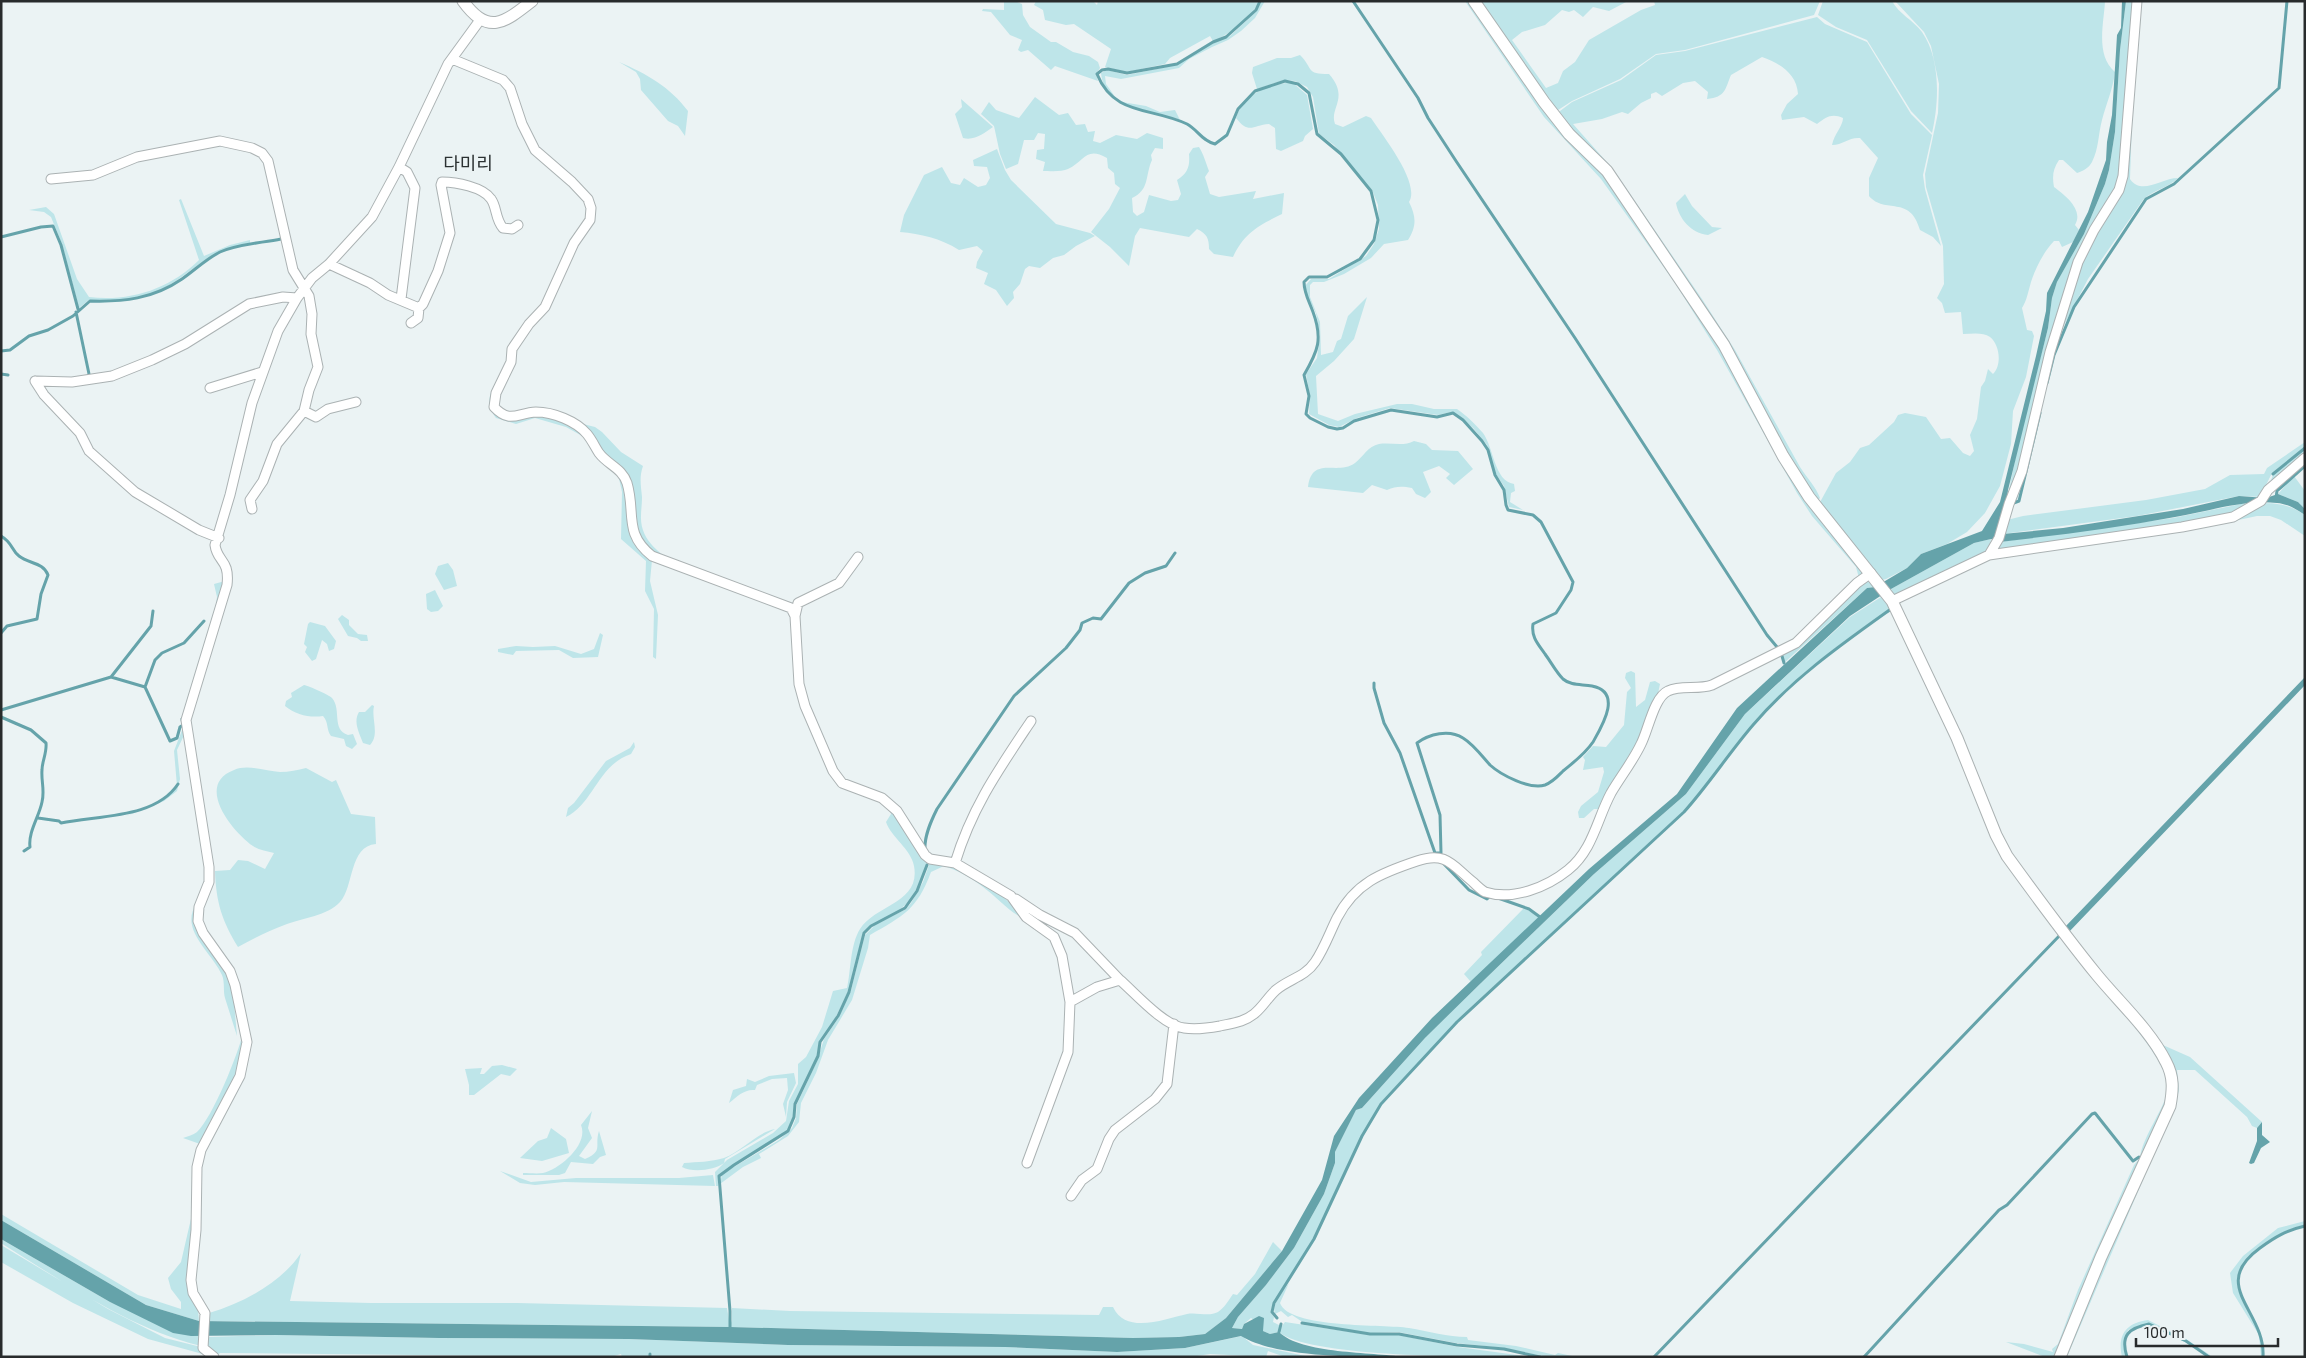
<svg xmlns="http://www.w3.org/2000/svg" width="2306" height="1358" font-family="'Exo 2','Noto Sans KR',sans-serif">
  <rect width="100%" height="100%" fill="#ebf3f4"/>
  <!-- green -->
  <path fill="#bee5e9" d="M1004,1H1015L1022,4L1023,15L1030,27L1051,42H1056L1073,52L1089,56L1098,62L1100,68L1096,74L1098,81L1055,66L1051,70L1028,50L1021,52L1018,50L1022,40L1010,35L991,12L982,11L983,9L1004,10Z
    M1036,1H1093L1097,5L1098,1H1259C1254,17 1228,35 1213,41L1210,36L1170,58L1165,64L1127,72L1105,67L1111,49L1074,24L1066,25L1045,20L1043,10L1034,5Z
    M1262,1H1265L1255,18L1241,31L1228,40L1212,47L1189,59L1179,68L1121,79L1105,76L1106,84L1116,98L1122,102L1146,106L1160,112L1175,110L1180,120C1154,110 1104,110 1101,73L1107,70L1127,75L1176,65L1213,43L1230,36L1247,20Z
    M1465,1H1470L1636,218L1864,573L1859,578L1856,567L1812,516L1797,493L1717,350L1675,283L1601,179L1544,117Z
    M1477,1H1628L1609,11L1593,7L1583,17L1574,10L1569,12L1562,10L1545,25L1522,32L1512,40L1546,88L1558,83L1563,71L1575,62L1589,40L1641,10L1655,5L1654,1H1820L1814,15L1685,50L1656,54L1620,79L1572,101L1555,112Z
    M1823,1H1892C1899,14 1913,20 1922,32C1941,59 1939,103 1932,133L1911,111L1867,40L1836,27L1818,15Z
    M1895,1H2105C2104,23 2095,55 2115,72C2113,89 2106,104 2102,120C2098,135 2099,148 2092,162C2089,168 2083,171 2077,173L2063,160H2059C2053,169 2052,176 2054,187C2065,195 2084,210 2075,225L2079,230L2073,242L2062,247L2059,241H2054C2043,253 2036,267 2031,282C2028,292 2027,300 2022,308L2027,330L2032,331L2034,336L2026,377L2013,411L2011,444L2000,486L1985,513L1967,532L1947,544L1921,554L1907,568L1886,579L1881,580L1819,504L1836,473L1850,462L1860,448L1869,445L1894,422L1898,415L1905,413L1926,417L1941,439L1950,438L1963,453L1970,456L1974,451L1970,435L1977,419L1981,387L1985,381L1988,369L1993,374C2002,365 2000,345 1990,337C1983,332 1972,334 1963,334L1961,312L1945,313L1942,303L1937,298L1944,284L1943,246L1926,187L1925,174L1938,113L1939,84L1931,46L1924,32Z
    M2126,1H2133L2118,180L2115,189L2081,248L2020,470L2006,504L2020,436L2048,328L2052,298L2057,282L2084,234L2105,184L2109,170L2115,132L2120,50Z
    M1817,17L1825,24L1867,42L1911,114L1932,135L1923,175L1925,189L1941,246L1933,237L1920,230C1910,194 1885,215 1869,196V178L1878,158L1860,138C1849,137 1843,145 1832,145C1834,134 1843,126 1843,118C1832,113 1826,117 1817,124L1804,117L1782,120L1781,115L1787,104L1798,94C1797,74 1780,63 1762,57L1731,75C1725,89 1726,97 1707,99L1708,92L1695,81L1683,83L1662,96L1656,92L1651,94V98L1641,103L1628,114L1622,112L1602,119L1573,124L1613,169L1702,299L1735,350L1800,467C1807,478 1816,487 1820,498L1817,501L1806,486L1700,303L1556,114L1572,102L1621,80L1656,55L1685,51Z
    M1300,55C1314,69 1305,74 1329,74C1350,98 1329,108 1335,124L1343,127L1366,116L1371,118C1382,135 1421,183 1409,202C1416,216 1417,226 1408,240L1384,244L1371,258L1344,274L1324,282H1313L1310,285V297L1320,322L1321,355L1333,352L1337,341L1341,339L1348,316L1367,297L1354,339L1334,361L1316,376L1318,414L1338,421L1355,414L1397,404H1412L1434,409H1457C1466,415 1476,425 1483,433C1494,448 1494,481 1514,484L1515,491L1511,493L1510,502L1523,510L1509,507L1504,486L1495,473L1487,445L1473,428L1456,414L1451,412L1438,415L1390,408L1357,418L1339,427L1329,425L1309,414L1310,396L1306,374L1317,358L1320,335L1316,313L1308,298L1305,286L1311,279H1329L1366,256L1374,244L1379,229L1378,205L1372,190L1364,181L1334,145L1319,134L1313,97L1307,87L1295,81L1284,80L1257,89L1252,73L1253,67L1277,58H1291Z
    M619,62C647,74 670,87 688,111L685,136L678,126L668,121L641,90L640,79L636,72Z
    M1286,83H1293L1307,95L1313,129L1305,136L1303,141L1281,151L1276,149L1275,128L1269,124C1253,125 1249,135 1236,118C1243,95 1265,86 1286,83Z
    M1035,97L1059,115L1068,113L1076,125L1085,124L1088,132L1095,131L1093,141L1100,143L1116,135L1137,139L1147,133L1163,138V149L1155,148L1151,155L1152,160C1145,175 1150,190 1132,198L1133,212L1137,216L1144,212L1149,195L1171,201L1178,200L1181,194L1177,180C1188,173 1190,166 1189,154L1193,148L1199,147C1203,153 1206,163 1209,171L1205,177L1210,194L1219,197L1256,191L1253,199L1284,193L1282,214C1259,225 1244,233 1233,257L1214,254L1209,249C1209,238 1207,234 1197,229L1189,237L1140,228L1135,236L1129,266L1110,247L1091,232L1109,209L1120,188L1115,184L1114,173L1108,168L1107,158C1086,146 1085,161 1068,169C1062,172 1050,171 1043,171L1045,162L1036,159L1037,150L1044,149L1045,134L1038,133L1034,140H1024L1018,164L1006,169L1000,154L994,126L981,114L989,102L996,110L1019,118Z
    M961,99L993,127C984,133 975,141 963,138L955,114L962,107Z
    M2132,120L2130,179C2142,196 2161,178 2178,178C2168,188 2153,190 2143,200L2088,279L2062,329L2053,354L2022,484L2017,501L2011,502L2079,264L2117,199Z
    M997,149L1005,170L1011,180L1056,224L1090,233L1095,236L1076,246L1064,255L1053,258L1040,268L1029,266L1025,269L1020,284L1013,292L1014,298L1007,306L996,290L984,284L988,273L976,268L977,262L983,251L977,246L959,250C940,238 921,234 900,232L904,215L924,175L942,167L951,183L960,185L964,178L978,187L986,185L990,178L987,167L974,166L973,160Z
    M1685,194L1692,206L1712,227L1722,228L1708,235C1691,233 1679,219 1676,203Z
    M181,199L204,256L230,245L250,240V244C239,246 227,247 217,253C191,267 170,291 140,298C123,301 106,300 89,300L79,308L62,244L51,217L44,212L29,210L46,207L54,214L77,279L89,297C130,302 170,289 199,260L179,200Z
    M499,378L494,411C525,414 563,411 584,437L566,427L535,418L516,424L496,418C485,403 489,393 499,378Z
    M579,423L595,427L602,432L621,452L643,466C639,477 641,486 642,497C642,504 641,510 641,516C640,541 661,554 679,566L655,556L636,533L631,491Z
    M1414,441L1426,444L1432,450L1458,451L1473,469L1454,485L1446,478L1450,474L1439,466L1423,472L1431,492L1425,498L1416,494L1412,488C1402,486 1396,486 1387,490L1372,485L1363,493L1308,487C1312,455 1338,476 1355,463C1363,457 1368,446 1379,444C1391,442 1403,447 1414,441Z
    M2305,442V447L2302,450L2272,473L2265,487L2270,483L2273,475L2305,449V456L2262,497L2239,496L2137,516L2003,534L2007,520L2023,516L2146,500L2205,489L2230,475L2264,474L2267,468Z
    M618,474C634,505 615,540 652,560L650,581L658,615L656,659L653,657L654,609L645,591L646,561L621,539L622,492Z
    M2294,476L2305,491V509L2298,502L2278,494Z
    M2261,503C2279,503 2290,505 2305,515V536L2281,520L2270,516H2257L2192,530L2072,547L2211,524Z
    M2241,504H2249L2232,515L2181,525L1995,550L2000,542L2173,518Z
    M1991,539L1990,545L1982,555L1895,597L1891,589L1974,543Z
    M448,563L453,570L457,586L444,590L435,574L438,566Z
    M225,581L187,729L177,750L180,779L177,791L164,801L124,817L165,799L177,786L174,751L184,725L182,716L216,604L217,597L214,584Z
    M1867,581L1875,587L1867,588L1784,663L1783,654L1795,648L1863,582Z
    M435,590L443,606L438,611L431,612L427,609L426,594Z
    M1881,597H1885L1892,607C1843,642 1791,678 1752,725C1728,754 1708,784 1683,812L1470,1008L1381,1102L1361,1137L1313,1240L1272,1306L1271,1313L1274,1317L1273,1322L1279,1325V1330L1285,1322L1370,1335H1399L1458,1347L1531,1357C1483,1357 1309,1358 1279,1332L1270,1334L1263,1331V1326L1251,1318L1244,1324L1242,1329L1232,1328L1238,1317L1266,1285L1294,1248L1324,1194L1335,1163V1152L1356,1110L1362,1108L1425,1038L1481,983L1594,874L1686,794L1745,714L1850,617Z
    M342,615L349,620V625L358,634L367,635L368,641H361L357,638L348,636L338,619Z
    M310,622L325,626L336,641L334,649L329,651L327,644L322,640L316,659L312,661L305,652L307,647L304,644L308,624Z
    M600,633L603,635L598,657L573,658L559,650L516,651L513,655L498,652V649L516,646L533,647L555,646L581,654L594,649Z
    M1631,671L1635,673L1636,707L1645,700L1650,682L1655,681L1660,684C1652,730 1624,769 1600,809H1594L1584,818H1579L1578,812L1581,806L1598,792L1604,772L1603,767L1583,770L1585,760L1583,757L1593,746L1606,747L1624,725L1627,692L1631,688L1625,678L1626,673Z
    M304,685C309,686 329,695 332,698C342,710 331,729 348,735L353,734L357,744L352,749L346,746L344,739L331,736C326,729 329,723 323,716C310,718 296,715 285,706L286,701L292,697L291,693Z
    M372,705L374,706C371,718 380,735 370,745L363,743C359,732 353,722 359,712H365Z
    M634,742L635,747L631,754C598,765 594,803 566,817L568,808L574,803L606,761L630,748Z
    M306,768L332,782L336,780L351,814L375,817L376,844C349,846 354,887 340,902C327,916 303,918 287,924C270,930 253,939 238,947C222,921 216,902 215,871L230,870L238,860L248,861L265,869L274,853C267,851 259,850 253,846C233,832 194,785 234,770C247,764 266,771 280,772C289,772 298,770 306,768Z
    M889,808L929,860L921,881L910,901L898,911L870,926L863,933L848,992L833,1023L819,1043L817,1056L794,1104L793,1117L787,1131L724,1171L718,1176V1186H716L715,1172L727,1160L773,1133L786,1121L789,1101L798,1084V1064L806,1057L822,1027L833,991L847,988C851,970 850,945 860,929C875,905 921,903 914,866C911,849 891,837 886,822L891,814Z
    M930,862C936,862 943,861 949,863C977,875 1006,895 1024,919C1008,911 997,897 983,887C972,878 957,870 944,866L931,872C917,910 903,916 870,935L868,948L852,1000L828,1040L816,1073L801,1103L799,1122L788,1136L759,1154L761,1158L743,1167L720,1184L722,1174L779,1140L792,1128L796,1118L797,1104L817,1061L824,1039L839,1017L851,990L865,935L875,925L906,909L911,903L923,882Z
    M197,903L195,913L230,982L234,1002L237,1036C233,1023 229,1011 225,998C223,991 225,982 222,975C212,952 178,929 197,903Z
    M1524,908L1540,917L1471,982L1464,974L1482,955L1481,952Z
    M2094,980L2130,1018L2165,1064L2170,1095L2058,1357H2045L2006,1342L2024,1344L2053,1352L2052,1349L2058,1344L2078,1290L2134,1165L2140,1158C2141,1141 2161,1113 2167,1094C2176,1066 2112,1002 2094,980Z
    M243,1033C248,1072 218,1111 200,1144L183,1138C188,1136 193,1135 197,1132C213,1117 238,1054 243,1033Z
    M2156,1042L2190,1057L2262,1122L2257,1128L2252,1126L2247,1117L2195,1070H2177L2179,1090L2176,1103L2067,1357H2063L2175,1092Z
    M502,1065L517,1069L510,1076L501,1074L474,1095H469V1085L465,1069L482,1068L480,1074H484L492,1066Z
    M794,1073L796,1083L787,1102L786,1117L783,1104L788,1090L787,1078L772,1079L757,1085L755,1090C744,1089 738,1096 729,1103L733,1090L746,1086L747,1079L755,1082L769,1076Z
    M592,1111L588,1128L592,1138L579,1156L585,1159C604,1151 594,1146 599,1131L606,1155L600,1157L593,1164L571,1162L565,1173L559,1175H523V1173C529,1173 537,1174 543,1173C560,1169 589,1144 581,1125Z
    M551,1128L566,1139L569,1153L542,1161L520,1158L538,1141L547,1138Z
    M775,1129L725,1159L724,1163C715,1170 693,1173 682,1167L684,1163C697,1162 711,1162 724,1158C742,1151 758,1132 775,1129Z
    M500,1171L531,1182L576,1178H679L713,1175L715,1186L564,1182L535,1185L520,1183Z
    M193,1210L192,1245L199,1321L146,1305L1,1220V1214L138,1295L181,1309V1302L171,1289L168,1278L181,1262Z
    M2305,1221V1225C2287,1229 2275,1236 2261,1247C2209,1285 2258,1305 2262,1347C2263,1352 2263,1354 2261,1357L2259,1335L2233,1293L2230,1273L2243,1256L2278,1228Z
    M1,1239L110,1302L201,1337V1346C128,1328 64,1282 1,1243Z
    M1273,1242L1282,1251L1226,1318L1205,1334L1179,1337L1133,1338L730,1327L208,1321L209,1313C243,1303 281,1283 301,1253L290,1301L371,1303H517L727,1308L730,1326L732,1320V1308L790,1311L1099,1315L1103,1307H1113C1126,1335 1165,1319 1187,1314C1197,1312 1209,1317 1218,1312C1224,1308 1229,1300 1233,1294L1237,1295L1255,1274Z
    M1,1245L108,1309L165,1338L201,1347L210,1356L148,1339L73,1303L1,1262Z
    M1289,1283L1280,1303C1289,1329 1385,1324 1409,1328C1428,1331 1448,1337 1467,1337L1468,1340L1516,1346L1555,1355L1558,1353L1577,1357H1547L1504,1348L1456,1343L1398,1332L1370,1333L1304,1323L1292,1315L1288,1317L1281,1311L1275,1314C1271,1303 1283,1292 1289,1283Z
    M2148,1320L2186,1339L2213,1357L2149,1323L2128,1330L2124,1346L2126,1357H2122C2117,1335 2126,1323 2148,1320Z
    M277,1335L439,1338L629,1339L788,1345L1005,1347L1117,1352L1185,1348L1242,1336L1253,1345L1310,1357H1285L1268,1351L1266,1357L1210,1354L1191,1357H652L651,1353H649V1357H622L621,1354L611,1357L220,1353L216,1356L206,1346L207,1337Z"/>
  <!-- water -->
  <path fill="#65a3aa" d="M2122,1H2126L2120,50L2115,132L2109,170L2105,184L2084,234L2057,282L2052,298L2048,328L2008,490L2003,534L2063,528L2183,509L2239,496L2266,498L2278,494L2298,502L2305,509V515C2296,509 2288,504 2277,503C2243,499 2207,512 2175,517C2117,528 2058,535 2000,542L1991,539L1974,543L1891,589L1850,616L1745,714L1686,794L1594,874L1481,983L1425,1038L1362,1108L1356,1110L1335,1152V1163L1324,1194L1294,1248L1266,1285L1238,1317L1232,1328L1242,1329L1244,1324L1259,1316L1264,1318L1263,1331L1270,1334L1279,1332C1301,1354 1372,1352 1404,1357C1359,1357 1277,1358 1241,1336L1185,1348L1117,1352L1005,1347L788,1345L629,1339L439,1338L277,1335L191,1336L173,1333L110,1302L1,1239V1220L146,1305L199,1321L730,1327L1133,1338L1179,1337L1205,1334L1226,1318L1282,1251L1322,1180L1334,1136L1359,1098L1432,1018L1589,869L1677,794L1737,708L1867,588L1875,587L1907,568L1921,554L1982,531L2000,502L2036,356L2046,311L2047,293L2088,212L2106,160L2107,142L2112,115L2116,52L2117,35L2121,28Z
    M2305,677V685L2068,933L2065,927Z
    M2262,1122V1135L2270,1142L2261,1148L2254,1163L2251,1164L2249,1163L2257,1141V1128Z"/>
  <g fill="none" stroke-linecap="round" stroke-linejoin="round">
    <!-- stream -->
    <path stroke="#65a3aa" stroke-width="3" d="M1260,1L1256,10L1226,37L1213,42L1177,64L1127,73L1108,69L1102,70L1097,74C1114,116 1151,107 1187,124C1198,130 1202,141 1215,144L1227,135L1238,109L1255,91L1285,81L1298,84L1309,93L1317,134L1341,154L1371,191L1378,220L1374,240L1360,259L1327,277H1309L1304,282C1304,293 1309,301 1313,312C1323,339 1318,351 1304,375L1309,396L1306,414L1310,418L1328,427L1337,429L1343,428L1354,421L1391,410L1437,417L1453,413L1463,420L1482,441L1488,450L1495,475L1504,490L1506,505L1508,510L1533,515L1541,522L1573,582L1571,590L1556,613L1533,624C1531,637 1538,644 1545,654C1551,662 1556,672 1563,679C1571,686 1582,684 1592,686C1623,692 1602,726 1593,742C1585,754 1575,761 1563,771C1558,776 1553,782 1545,785C1530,790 1501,775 1490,765C1482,756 1473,744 1463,738C1449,729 1429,734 1417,743L1440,815L1441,853H1435L1400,753L1384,723L1374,688V683
      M1353,1L1418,98L1428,118L1456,161L1575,338L1767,635L1777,647
      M1,237L41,227L53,226L61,245L78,309
      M76,312L89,374L88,376
      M1,351L10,350L29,336L48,330L73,316L90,301C123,302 153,299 182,279C195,270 206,259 220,252C238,244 261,243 281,239
      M1,374L8,375
      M2047,383L2054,355L2074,307L2146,199L2174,184L2279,88L2287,1
      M2273,474L2305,448
      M2276,498L2277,491L2305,466
      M2011,504L2019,501L2040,413
      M1,536C13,543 11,550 19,556C29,564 43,562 48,575L41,594L37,619L7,626L1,633
      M1782,656L1784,663
      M111,677L151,626L153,611
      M145,687L155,660L162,653L184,643L204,621
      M1,710L111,677L145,687L170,741L177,738L180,727L183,725L182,719
      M1,717L31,730L46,743C47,753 42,761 42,770C41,781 45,790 42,802C39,817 28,832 30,847L24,851
      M38,818L59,821L61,823C98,815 155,819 178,784
      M925,850C924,836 931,821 937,809L1014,696L1066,648L1080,630L1082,623L1093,618L1101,619L1129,583L1145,573L1166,566L1175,553
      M1442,862L1469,890L1487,899L1490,896
      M1498,898L1529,909L1540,917
      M1277,1318L1272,1312L1274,1303L1314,1239L1362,1136L1381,1104L1457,1022L1684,812C1709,784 1729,753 1753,725C1792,679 1842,644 1891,609
      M1302,1323L1370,1334H1399L1457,1345L1504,1349L1540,1357
      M730,1327V1311L719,1176L734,1165L788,1131L794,1117L795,1104L818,1056L820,1042L838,1016L849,992L864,933L871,926L905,908L917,891L927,865
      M1279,1332L1281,1324
      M650,1354V1357
      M1654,1357L2062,933
      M1864,1357L1999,1210L2007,1205L2092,1114L2095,1113L2133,1161L2139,1157
      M2127,1357C2120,1335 2129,1328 2149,1324L2186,1341L2209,1357
      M2263,1357C2266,1311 2208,1286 2260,1248C2275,1237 2287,1230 2305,1226"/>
    <!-- minor casing -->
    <g stroke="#abb2b3" stroke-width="11">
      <path id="minor" d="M452,59L503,80L510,88L522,124L535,150L572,182L588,199L591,208L590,220L574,243L545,307L529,324L512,349L511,362L496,393L494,407C510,424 517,413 536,412C553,412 576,421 587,434C592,440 595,447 599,453C608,465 622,468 627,483C636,513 623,533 652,556L791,608L795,616L799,684L805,706L833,771L842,783L882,798L897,811L925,855L930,859L955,863L1011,896L1026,917L1054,937L1062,956L1070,1002
        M399,167L407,172L415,188L401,299
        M51,179L93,175L137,157L220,141L252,148L262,153L268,161L293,270L309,296L312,314L311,334L318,367L309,390L304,411L277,444L263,481L250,500L252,509
        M329,264L370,283L388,295L419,308L418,318L411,323
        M419,308L423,304L438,271L450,233L441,185L442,182C456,182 483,187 491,199C497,207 495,219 503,228L512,229L518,225
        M35,381L72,382L112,376L152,360L185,344L249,304L283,297L297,298
        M35,381L44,395L80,433L89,451L135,492L199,530L219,538
        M210,388L262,372
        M304,411L316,417L328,409L356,402
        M1989,555L2182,527L2233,517L2261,501L2268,490L2305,458
        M1892,601L1989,555L1999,538L2009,504L2022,471L2050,352L2078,262L2094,230L2119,190L2123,176L2137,1
        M795,616L798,603L839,583L858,557
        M955,863C972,807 999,769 1031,721
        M1016,899L1040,915L1075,933L1120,980
        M1027,1163L1068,1052L1070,1002L1097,987L1120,980C1135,993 1164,1026 1184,1028C1196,1030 1209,1028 1220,1026C1233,1023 1244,1022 1254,1014C1263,1007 1268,997 1276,990C1289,979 1305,977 1315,962C1324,949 1330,932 1337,918C1355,883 1381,873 1417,861C1446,851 1452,865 1473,882C1476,885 1481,890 1485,892C1513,901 1547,887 1568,870C1593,850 1597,819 1611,793C1621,776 1633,761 1641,744C1648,731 1654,697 1668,691C1681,685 1698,690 1712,685L1796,643L1857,583L1871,573
        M1071,1196L1082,1180L1097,1169L1109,1139L1115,1130L1155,1099L1167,1084L1174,1024
        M214,1357L203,1348L205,1313L193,1293L191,1280L196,1230L197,1167L201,1150L240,1076L247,1042L235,985L230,971L203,933L198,921L199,907L209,882V867L186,720L227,585C230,559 217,562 215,545L230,495L252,403L278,331L297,298L312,278L329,264L372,217L399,167L448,64L480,20"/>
    </g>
    <!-- tertiary casing -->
    <g stroke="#abb2b3" stroke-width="13">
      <path id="tertiary" d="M463,1C488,36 504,23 532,1
        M1474,1L1544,102L1569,134L1607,171L1724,345L1783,456L1809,497L1892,601L1957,738L1996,835L2007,856C2036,896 2066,937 2097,975C2120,1003 2150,1030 2166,1062C2174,1077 2173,1090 2170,1106L2101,1257L2060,1357"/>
    </g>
    <!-- minor -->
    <use href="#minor" stroke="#fff" stroke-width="9"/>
    <!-- tertiary -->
    <use href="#tertiary" stroke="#fff" stroke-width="11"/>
  </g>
  <g text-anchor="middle" stroke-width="4.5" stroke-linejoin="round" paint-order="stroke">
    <!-- quarter labels -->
    <g font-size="18" fill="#2b3132" stroke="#ebf3f4">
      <text x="468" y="170">다미리</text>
    </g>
  </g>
  <!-- border -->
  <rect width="2306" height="1358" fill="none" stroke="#282b2c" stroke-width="5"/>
  <!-- scale -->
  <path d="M2136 1338v8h142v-8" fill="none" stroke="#282b2c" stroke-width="2.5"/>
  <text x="2144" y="1338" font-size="15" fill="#282b2c" stroke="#ebf3f4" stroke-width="4" paint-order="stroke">100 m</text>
</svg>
